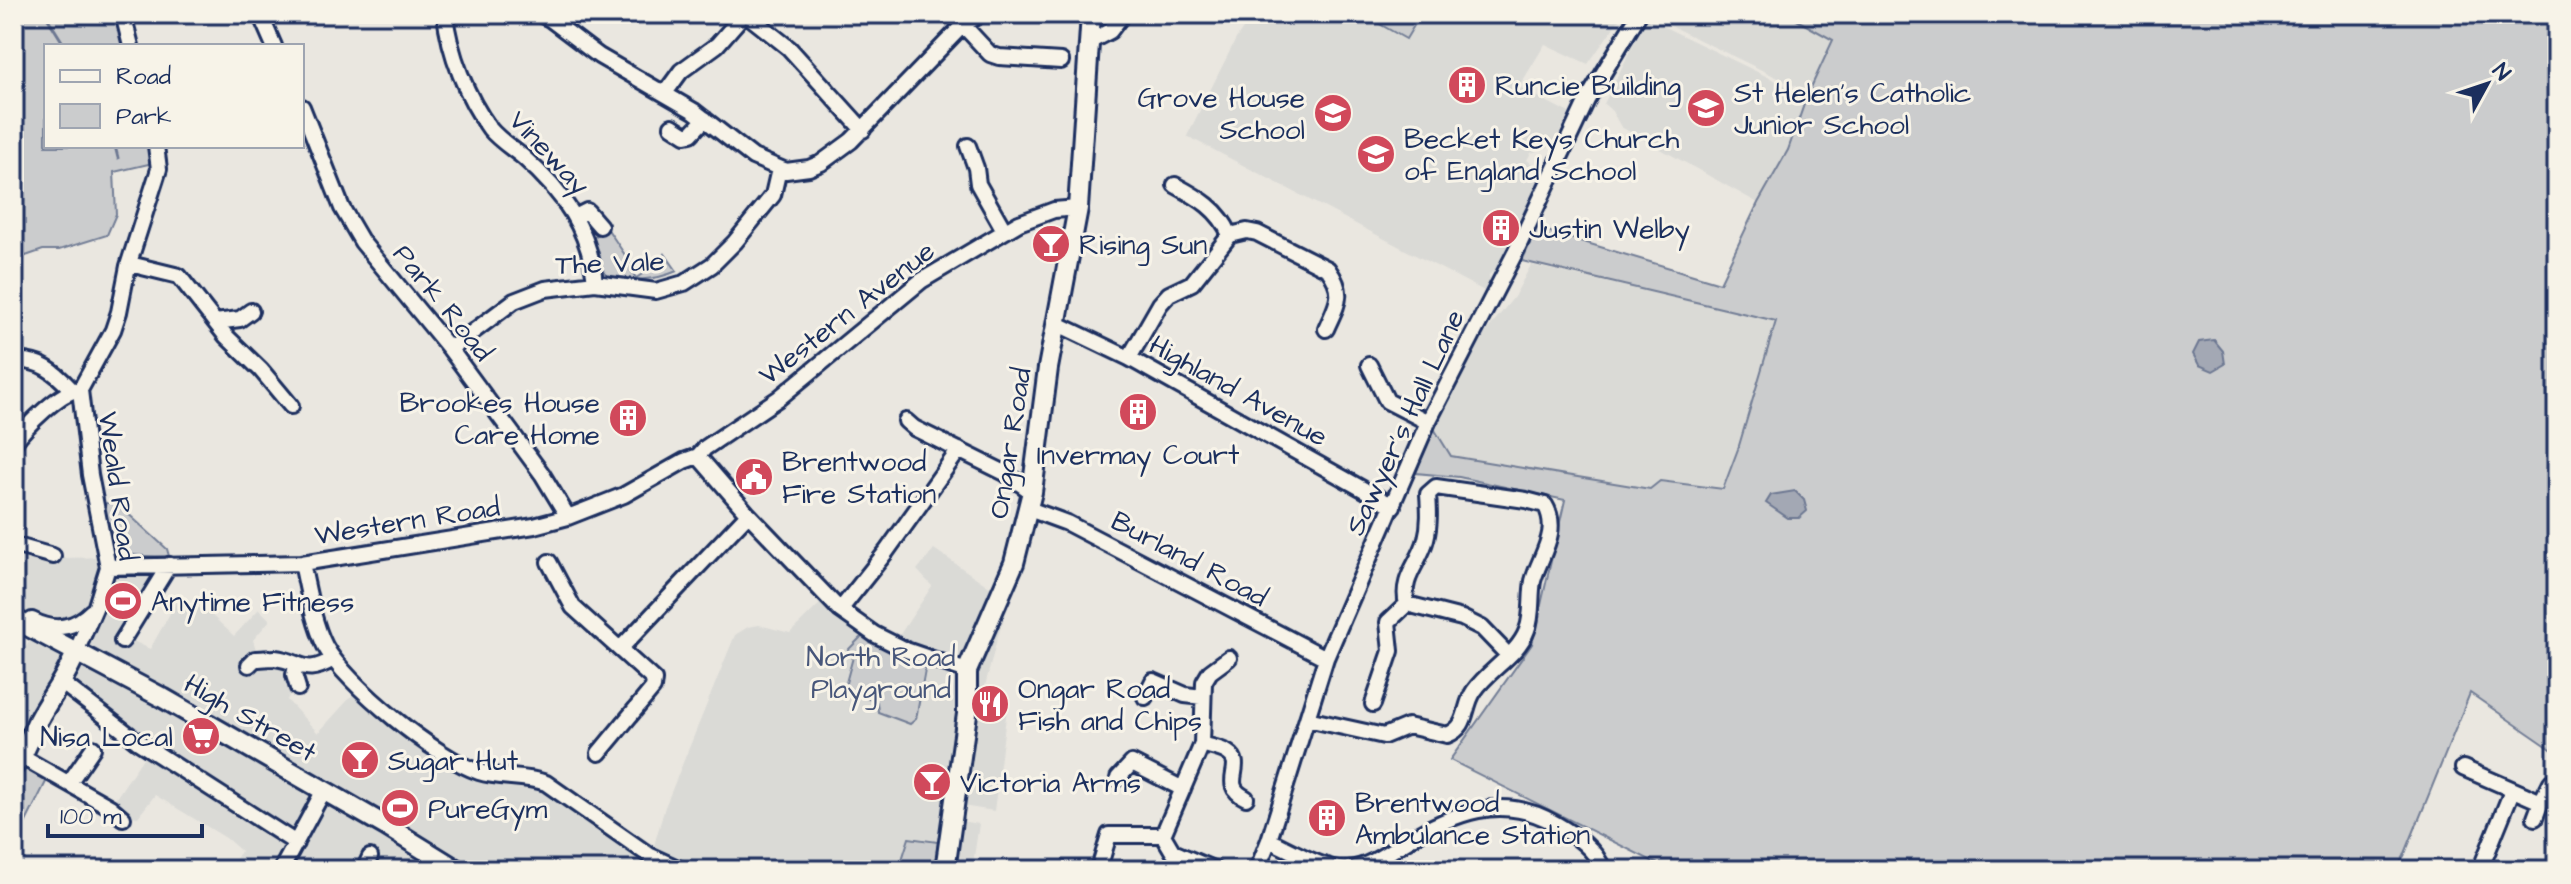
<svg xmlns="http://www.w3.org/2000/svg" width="2571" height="884" font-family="'Architects Daughter',sans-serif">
  <rect width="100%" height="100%" fill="#eae7e0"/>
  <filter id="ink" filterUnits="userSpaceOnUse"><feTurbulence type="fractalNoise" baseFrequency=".0125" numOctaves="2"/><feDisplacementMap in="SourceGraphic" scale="16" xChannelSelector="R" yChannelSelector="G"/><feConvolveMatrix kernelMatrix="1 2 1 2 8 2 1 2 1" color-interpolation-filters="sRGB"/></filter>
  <g filter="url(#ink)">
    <!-- built -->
    <path fill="#dadad6" d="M1253,14H1623L1588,64L1545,44L1519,87L1569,113L1554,145L1531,153L1527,160L1540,170L1539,185L1499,266L1489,275L1492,295L1187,136L1236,39Z
      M1786,14L1834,39L1809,93L1648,15Z
      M1646,18L1807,96L1788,150L1758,203L1621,127L1612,111L1604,104Z
      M1531,265L1789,324L1737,503L1448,455L1433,427L1473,348L1514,297Z
      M934,549L1010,601L997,639L983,694L1008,701L994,811L956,805L954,820L979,824L972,870H229L241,851L226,838L155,795L138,817L127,816L110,807L149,749L62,682L14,757V664L36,632L14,619V550L64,558L107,557L108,566L157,565L121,634L129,639L150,649L177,601L206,610L234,636L259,609L270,620L253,640L260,662L283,664L288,672V682L294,686L287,700L318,733L358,689L477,769L533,778L651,856L665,807L735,635L748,627L759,625L790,633L830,594L876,625L899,636L932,586L917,570Z"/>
    <!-- green -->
    <path fill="#cbcccd" stroke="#737e96" stroke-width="2" d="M14,14H51L52,18L67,14H123L131,46H46V146H152L153,163L114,172L116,214L107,235L59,250H43L14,260Z
      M1362,14H1421L1406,39Z
      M1786,14H2557V753L2470,693L2404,856L2395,870H1670L1450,760L1532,644L1565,500L1459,477L1416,473L1433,427L1451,456L1650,489L1660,481L1723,489L1738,449L1776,321L1522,261L1537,228L1720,283L1758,203L1788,150L1807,96L1833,40Z
      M607,228L631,264L628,266L636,278L660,263L665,254L677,271C654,281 633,281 608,277L600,266L593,238Z
      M114,501L167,549L169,556C117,557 114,556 104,504Z
      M874,634L927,659L916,719L910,724L878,712L877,702L844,690L853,657L848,650L860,638Z
      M23,765L51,772L19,836L14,834V772Z
      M909,838L938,842L934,870L899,869Z"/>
    <!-- water -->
    <path fill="#a3a8b4" stroke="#6d7892" stroke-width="2" d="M2214,340L2223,351L2225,364L2213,371L2199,365L2193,354L2199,342Z
      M1795,491L1804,500L1807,511L1799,518H1788L1766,503L1771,495Z"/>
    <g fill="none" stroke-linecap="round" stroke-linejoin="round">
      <!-- stream -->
      <path stroke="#6d7892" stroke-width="3" d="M45,14L65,46
        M115,146L118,158"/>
      <!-- minor casing -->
      <g stroke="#1b2f5e" stroke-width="20">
        <path id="minor" d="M123,14L131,46
          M260,14L274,46
          M445,14C449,53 467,98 490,129C499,140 512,148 523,157C563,192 590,230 595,283
          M540,14L550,19L599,56L694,111L753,157L786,171L809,168L821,163L851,141L963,25L980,14
          M746,14L789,48L863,130
          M963,25L990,54L999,57L1061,61
          M1089,42L1110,31L1123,14
          M665,93L681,71L717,45L744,14
          M302,107L342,208L362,242L450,349L542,474L568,517
          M672,126L686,135L691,134L705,119
          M968,146L976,168L978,184L1004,230
          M575,217L587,211L600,226
          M1230,235L1247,231L1257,233L1328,269C1346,294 1337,304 1326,329
          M128,266H138L179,276L226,336L261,370L291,406
          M215,322L240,319L251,311
          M1058,324L1129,358L1393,506
          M450,349L514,301L545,289L595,283L656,291L684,283L712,265L735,242L773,195L779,169
          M1129,358L1160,304L1169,294L1192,283L1230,235C1219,209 1199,198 1175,185
          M14,361C40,359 55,372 72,390
          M1369,365L1387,401L1428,422
          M906,421L914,428L1005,473L1032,492
          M14,443C24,428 62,389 80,390
          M698,456L748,514L840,610L874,634L906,650L967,671
          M1029,509L1067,523L1326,658
          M14,545L53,556
          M549,562L573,607L654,680L653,688L599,753
          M302,563C308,590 313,622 325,646C345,684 438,759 479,772C501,779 524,775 546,783L649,855L682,870
          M108,567L302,563L534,526L568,517L624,495L684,461L698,456L705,448L779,398L921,281L1019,223L1054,210L1078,208
          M1407,604L1462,618L1482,628L1508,655
          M840,610L886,552L959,450
          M32,620C55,632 74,629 92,611
          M122,641L169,565
          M620,649L748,514
          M76,652L96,606L108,567L90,475L80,390L113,330L119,312L128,266L159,169L156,146
          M249,665L255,659C261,659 269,658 275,658C302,661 304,677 333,659
          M296,666L294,675L298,688
          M61,682L137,741L296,843
          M1145,697L1153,681L1185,695L1203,697
          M1307,719L1384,736L1408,726L1447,735C1469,727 1463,707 1474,691C1489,669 1518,655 1527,630C1533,616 1530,597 1533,581C1539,557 1561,532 1545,505L1526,500L1436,487L1428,494C1429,509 1430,524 1426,539C1420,563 1400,578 1407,604L1388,622L1391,651L1373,704
          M1202,744C1209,747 1221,748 1228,753C1247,765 1218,785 1246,798
          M22,757L110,807L123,818
          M2463,768L2541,802L2551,782
          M1118,778L1132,763L1183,789
          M69,783L93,748
          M2535,818L2541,802
          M1269,840C1289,849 1327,872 1348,869C1369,867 1386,854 1403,843C1453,813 1502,792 1556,824C1575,835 1596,849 1603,870
          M1100,865L1109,835H1163
          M281,870L324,790
          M364,870L370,857
          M1215,870L1173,852L1163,835L1202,744L1204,682L1210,672L1229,658
          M1257,870L1269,840L1326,658L1428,422L1516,251L1587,100L1639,14
          M2480,870L2512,791"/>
      </g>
      <!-- major casing -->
      <g stroke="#1b2f5e" stroke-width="24">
        <path id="major" d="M14,619L163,698L386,826L457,870
          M14,766C26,753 30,736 38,720C50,697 67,677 76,652
          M945,870L967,714V671L1014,563L1032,492L1048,368L1078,208L1091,14"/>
      </g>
      <!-- minor -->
      <use href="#minor" stroke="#f7f3e8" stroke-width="14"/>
      <!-- major -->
      <use href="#major" stroke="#f7f3e8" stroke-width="18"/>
    </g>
  </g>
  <!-- icons -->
  <defs>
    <g id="building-disc" transform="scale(2)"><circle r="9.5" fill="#d1495b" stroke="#f7f3e8"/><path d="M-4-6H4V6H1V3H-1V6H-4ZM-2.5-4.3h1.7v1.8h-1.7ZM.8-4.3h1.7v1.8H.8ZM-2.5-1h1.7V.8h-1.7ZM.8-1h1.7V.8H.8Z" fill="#fff"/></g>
    <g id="school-disc" transform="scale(2)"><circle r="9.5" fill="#d1495b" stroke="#f7f3e8"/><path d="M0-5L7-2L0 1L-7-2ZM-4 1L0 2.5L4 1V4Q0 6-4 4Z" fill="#fff"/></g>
    <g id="bar-disc" transform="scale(2)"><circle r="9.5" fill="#d1495b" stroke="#f7f3e8"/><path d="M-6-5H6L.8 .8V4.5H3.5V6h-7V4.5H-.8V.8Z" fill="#fff"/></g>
    <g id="civic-disc" transform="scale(2)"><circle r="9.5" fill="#d1495b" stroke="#f7f3e8"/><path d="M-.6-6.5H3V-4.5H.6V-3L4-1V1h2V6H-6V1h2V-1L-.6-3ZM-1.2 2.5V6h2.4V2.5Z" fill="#fff"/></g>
    <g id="stadium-disc" transform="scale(2)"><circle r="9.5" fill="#d1495b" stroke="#f7f3e8"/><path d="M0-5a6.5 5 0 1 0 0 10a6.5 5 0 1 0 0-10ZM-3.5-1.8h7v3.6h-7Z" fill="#fff"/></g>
    <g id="restaurant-disc" transform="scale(2)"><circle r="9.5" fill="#d1495b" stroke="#f7f3e8"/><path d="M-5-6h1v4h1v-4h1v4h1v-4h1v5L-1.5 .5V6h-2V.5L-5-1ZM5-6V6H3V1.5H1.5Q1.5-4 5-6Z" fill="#fff"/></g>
    <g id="supermarket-disc" transform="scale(2)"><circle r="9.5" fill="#d1495b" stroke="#f7f3e8"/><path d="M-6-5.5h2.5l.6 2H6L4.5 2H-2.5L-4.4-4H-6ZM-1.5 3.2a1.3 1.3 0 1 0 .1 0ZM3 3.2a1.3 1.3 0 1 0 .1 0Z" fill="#fff"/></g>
  </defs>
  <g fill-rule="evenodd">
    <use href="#building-disc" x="1467" y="85"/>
    <use href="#school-disc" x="1706" y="108"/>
    <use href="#school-disc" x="1333" y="113"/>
    <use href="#school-disc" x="1376" y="154"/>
    <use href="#building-disc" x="1501" y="228"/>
    <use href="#bar-disc" x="1051" y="244"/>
    <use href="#building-disc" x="1138" y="412"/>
    <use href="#building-disc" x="628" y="418"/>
    <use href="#civic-disc" x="754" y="477"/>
    <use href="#stadium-disc" x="123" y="601"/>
    <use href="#restaurant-disc" x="990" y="704"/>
    <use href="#supermarket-disc" x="201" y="736"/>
    <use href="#bar-disc" x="360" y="760"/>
    <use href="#bar-disc" x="932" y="782"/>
    <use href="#stadium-disc" x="400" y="808"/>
    <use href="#building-disc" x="1327" y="818"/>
  </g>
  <g text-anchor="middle" stroke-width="6" stroke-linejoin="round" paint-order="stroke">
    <!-- poi labels -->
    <g font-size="28" fill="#1b2f5e" stroke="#f7f3e8" text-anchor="start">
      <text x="1495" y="95">Runcie Building</text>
      <text x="1734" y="102">St Helen's Catholic<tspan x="1734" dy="32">Junior School</tspan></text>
      <text x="1305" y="107" text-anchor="end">Grove House<tspan x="1305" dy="32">School</tspan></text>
      <text x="1404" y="148">Becket Keys Church<tspan x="1404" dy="32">of England School</tspan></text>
      <text x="1529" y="238">Justin Welby</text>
      <text x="1079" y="254">Rising Sun</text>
      <text x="600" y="412" text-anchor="end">Brookes House<tspan x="600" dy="32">Care Home</tspan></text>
      <text x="1138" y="464" text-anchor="middle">Invermay Court</text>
      <text x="782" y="471">Brentwood<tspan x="782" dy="32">Fire Station</tspan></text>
      <text x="151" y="611">Anytime Fitness</text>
      <text x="1018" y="698">Ongar Road<tspan x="1018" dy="32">Fish and Chips</tspan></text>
      <text x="173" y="746" text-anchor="end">Nisa Local</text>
      <text x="388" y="770">Sugar Hut</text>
      <text x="960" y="792">Victoria Arms</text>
      <text x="1355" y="812">Brentwood<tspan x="1355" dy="32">Ambulance Station</tspan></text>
      <text x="428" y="818">PureGym</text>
    </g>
    <!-- street labels -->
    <g font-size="28" fill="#1b2f5e" stroke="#f7f3e8">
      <text transform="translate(550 152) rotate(47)" y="10">Vineway</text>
      <text transform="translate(610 262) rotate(-2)" y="10">The Vale</text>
      <text transform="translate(444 302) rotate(51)" y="10">Park Road</text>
      <text transform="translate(846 312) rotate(-38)" y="10">Western Avenue</text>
      <text transform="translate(1239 390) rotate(29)" y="10">Highland Avenue</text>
      <text transform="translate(1404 422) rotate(-65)" y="10">Sawyer's Hall Lane</text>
      <text transform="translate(1009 443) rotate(-81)" y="10">Ongar Road</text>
      <text transform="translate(119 486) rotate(82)" y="10">Weald Road</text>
      <text transform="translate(407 520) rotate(-9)" y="10">Western Road</text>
      <text transform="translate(1190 558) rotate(28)" y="10">Burland Road</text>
      <text transform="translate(251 717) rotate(30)" y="10">High Street</text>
    </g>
    <!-- park labels -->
    <g font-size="28" fill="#47567a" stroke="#f7f3e8">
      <text x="881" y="666">North Road<tspan x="881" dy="32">Playground</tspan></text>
    </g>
  </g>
  <!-- margin -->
  <rect width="2571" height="884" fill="none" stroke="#f7f3e8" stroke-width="48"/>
  <rect x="24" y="24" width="2523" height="836" fill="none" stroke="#1b2f5e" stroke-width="3" filter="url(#ink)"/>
  <!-- legend -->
  <rect x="44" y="44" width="260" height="104" fill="#f7f3e8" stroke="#9fa5b1" stroke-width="2"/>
  <rect x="60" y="70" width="40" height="12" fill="#f7f3e8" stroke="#9fa5b1" stroke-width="2"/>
  <text x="116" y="84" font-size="24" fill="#1b2f5e">Road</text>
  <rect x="60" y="104" width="40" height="24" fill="#cbcccd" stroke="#9fa5b1" stroke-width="2"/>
  <text x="116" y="124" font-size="24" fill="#1b2f5e">Park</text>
  <!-- north arrow -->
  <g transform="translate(2487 84) rotate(50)" stroke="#f7f3e8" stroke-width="6" paint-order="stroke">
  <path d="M0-6L14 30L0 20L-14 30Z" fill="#1b2f5e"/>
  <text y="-12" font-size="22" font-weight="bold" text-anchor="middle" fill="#1b2f5e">N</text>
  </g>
  <!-- scale -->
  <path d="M48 824v12h154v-12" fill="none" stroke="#1b2f5e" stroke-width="4"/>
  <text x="60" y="824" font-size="24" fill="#1b2f5e" stroke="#f7f3e8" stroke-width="6" paint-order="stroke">100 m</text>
</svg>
